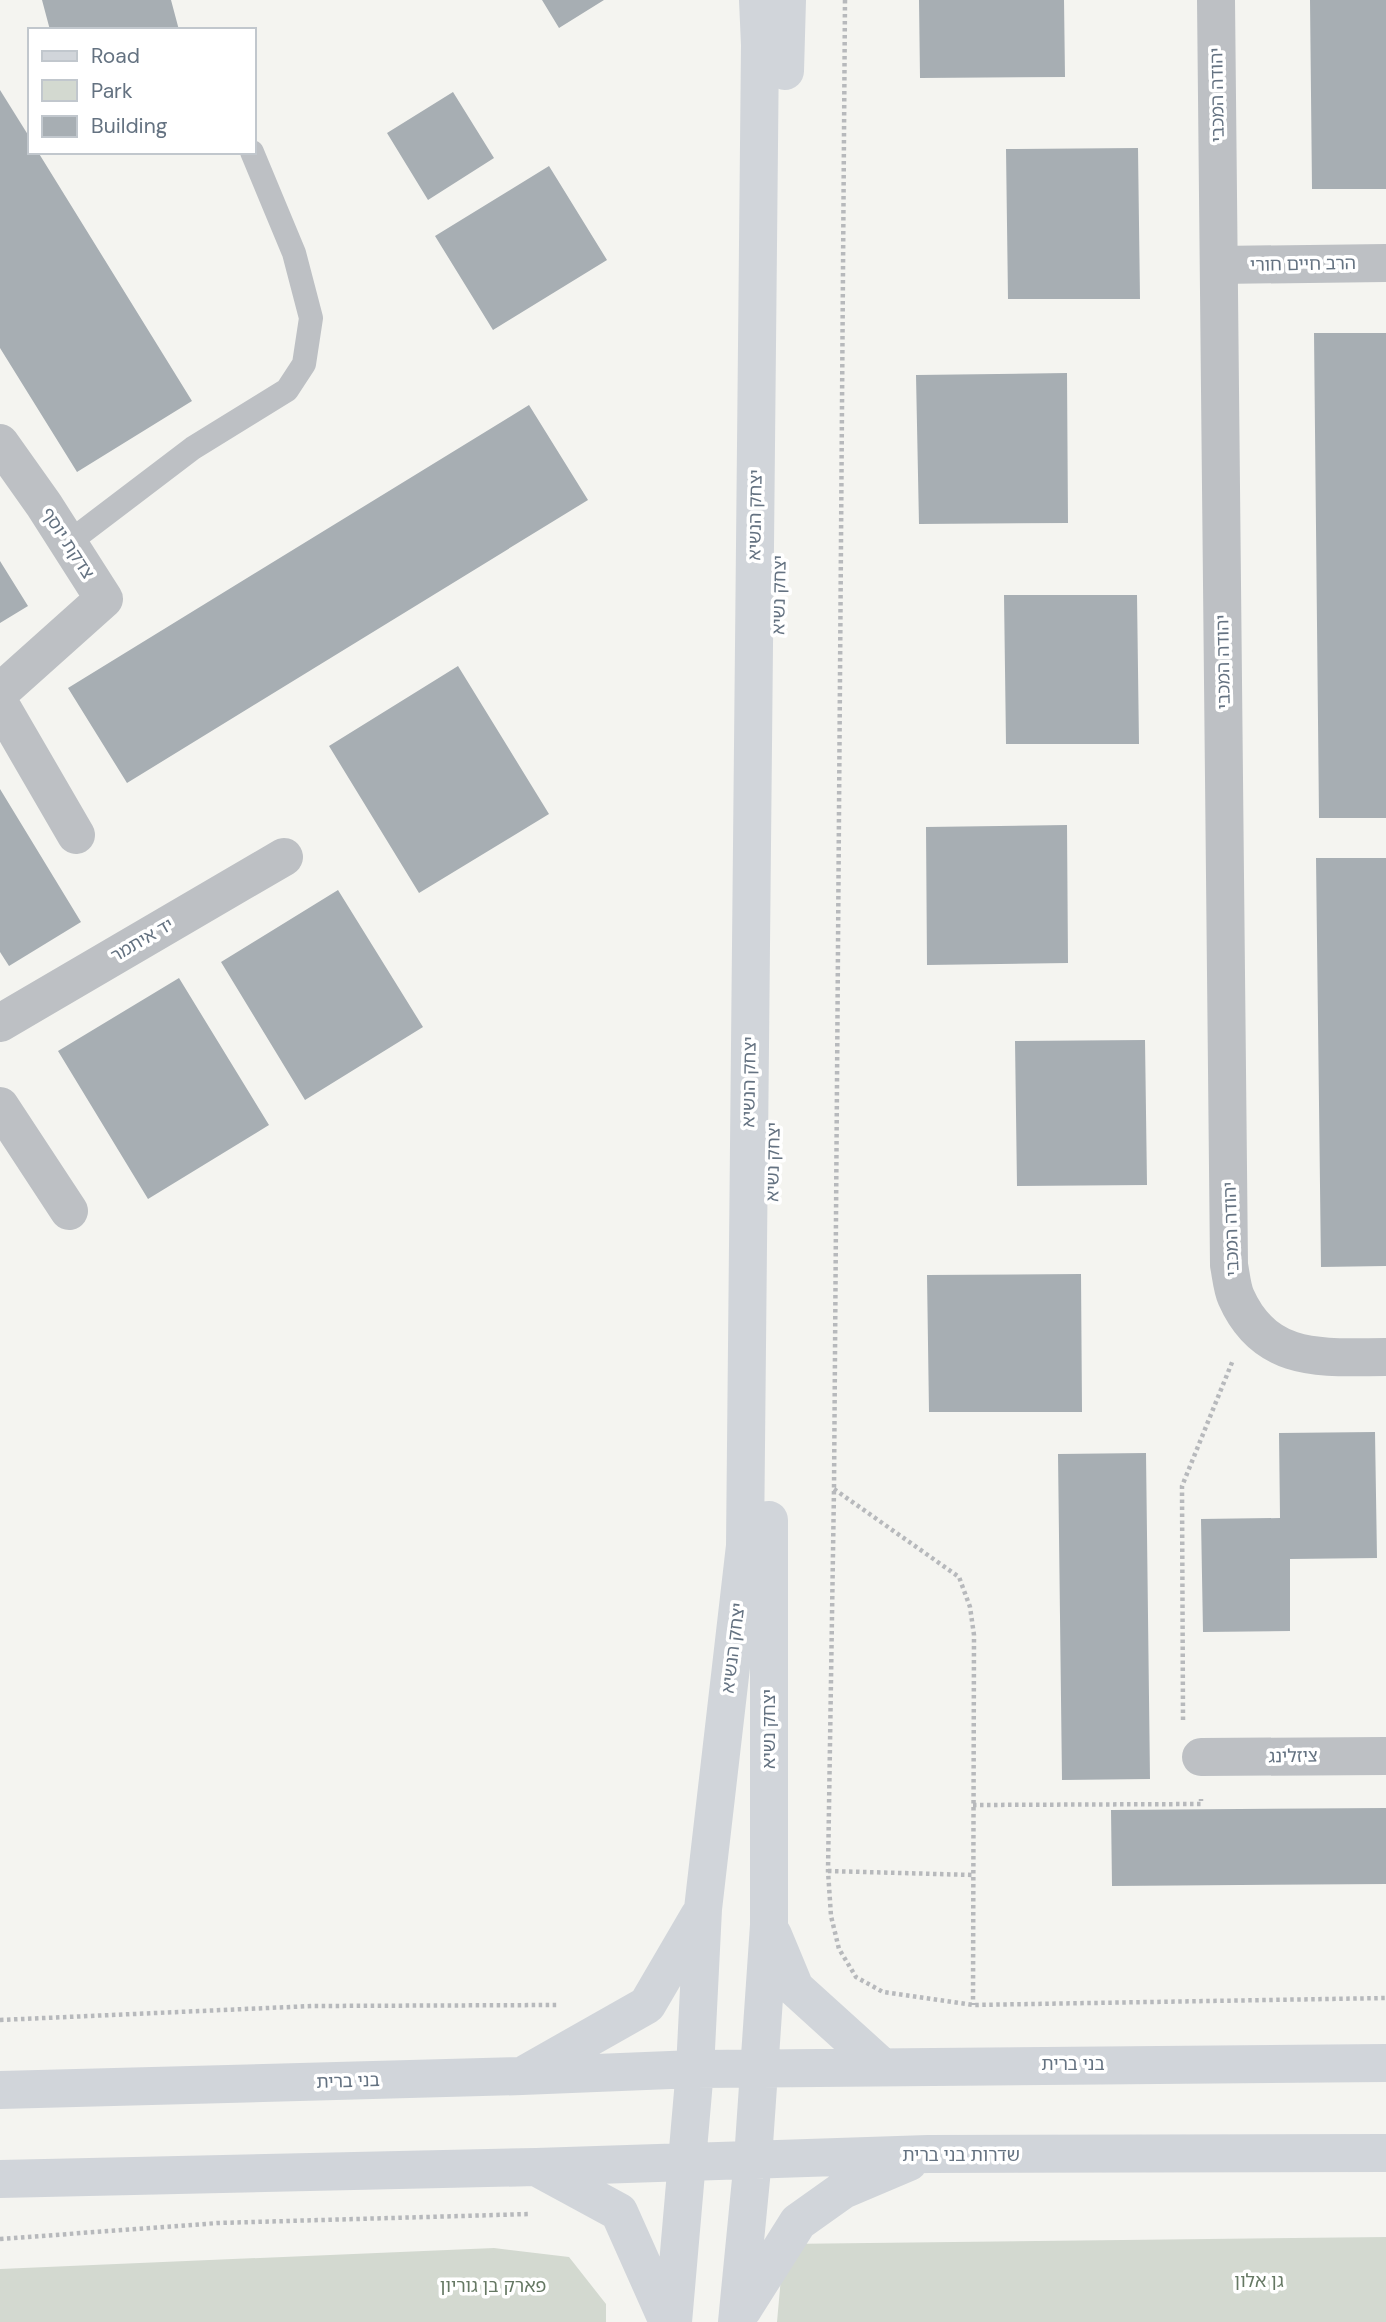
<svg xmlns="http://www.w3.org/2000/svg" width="1386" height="2322" font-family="'DM Sans','Noto Sans Hebrew',sans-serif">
  <rect width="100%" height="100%" fill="#f4f4f0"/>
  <!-- green -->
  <path fill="#d3d9d0" d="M1386,2237V2322H777L784,2244Z
    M494,2248L569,2257L606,2304V2322H0V2269Z"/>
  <!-- building -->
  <path fill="#a7aeb3" d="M42,0H171L179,30H50Z
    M542,0H604L559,28Z
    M919,0H1064L1065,77L920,78Z
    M1310,0H1386V189H1312Z
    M0,90L30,138V152H38L192,401L77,472L0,348Z
    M453,92L494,158L428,200L387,133Z
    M1138,148L1140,299H1008L1006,149Z
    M549,166L607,260L493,330L435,236Z
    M1314,333H1386V818H1319Z
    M1067,373L1068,523L919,524L916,375Z
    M529,405L588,500L127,783L68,688Z
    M0,561L28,606L0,623Z
    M1004,595H1137L1139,744H1006Z
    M458,666L549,814L419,893L329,746Z
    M0,789L81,922L9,966L0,952Z
    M1067,825L1068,963L927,965L926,827Z
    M1316,858H1386V1266L1321,1267Z
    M338,890L423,1027L305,1100L221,962Z
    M179,978L269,1125L148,1199L58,1051Z
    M1145,1040L1147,1185L1017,1186L1015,1041Z
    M1081,1274L1082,1412H929L927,1275Z
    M1375,1432L1377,1558L1290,1559V1631L1203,1632L1201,1519L1280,1518L1279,1433Z
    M1146,1453L1150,1779L1062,1780L1058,1454Z
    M1386,1808V1884L1112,1886L1111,1810Z"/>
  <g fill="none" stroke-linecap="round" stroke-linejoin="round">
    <!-- path -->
    <path stroke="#b7b9bc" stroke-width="4.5" stroke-dasharray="3.5 3.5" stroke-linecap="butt" d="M845,0L834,1489L828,1871L831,1916L839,1949L856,1977L883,1992L973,2005L1386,1998
      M834,1489L959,1577L970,1607L974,1635L973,2005
      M1183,1720L1182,1486L1233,1360
      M973,1805L1201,1804V1799
      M828,1871L973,1875
      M0,2020L312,2006L558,2005
      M0,2239L218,2223L530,2214"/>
    <!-- lane -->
    <path stroke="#bdc0c4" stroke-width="24" d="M68,543L193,448L287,390L304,364L311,318L294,253L252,152"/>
    <!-- street -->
    <path stroke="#bdc0c4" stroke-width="38" d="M1216,0L1229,1265C1231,1275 1232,1288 1236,1297C1266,1365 1324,1357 1386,1357
      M1219,265L1386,263
      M0,443L44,505L104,599L0,692
      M0,704L76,835
      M0,1023L284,857
      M0,1106L69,1211
      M1201,1757L1386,1756"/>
    <!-- secondary -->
    <path stroke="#d1d5da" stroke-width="38" d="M785,71L787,0
      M773,1935L795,1988L880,2065
      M527,2073L647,2005L699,1916
      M0,2090L522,2076L695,2069L1386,2063
      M538,2168L619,2212L668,2322
      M0,2179L536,2167L928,2154L1386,2153
      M743,2309L798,2222L843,2190L909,2162
      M673,2322L695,2069L703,1909L745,1546L760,45L758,0
      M737,2322L753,2159L769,1925V1520"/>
  </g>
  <g text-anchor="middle" stroke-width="7" stroke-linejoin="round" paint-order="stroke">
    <!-- street labels -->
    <g font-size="18" fill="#647281" stroke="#fff">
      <text transform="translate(1217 95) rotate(-91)" y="6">יהודה המכבי</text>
      <text transform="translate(1303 264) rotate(-1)" y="6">הרב חיים חורי</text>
      <text transform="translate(755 515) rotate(-89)" y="6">יצחק הנשיא</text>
      <text transform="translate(68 543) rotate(57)" y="6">צדקת יוסף</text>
      <text transform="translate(779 595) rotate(-89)" y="6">יצחק נשיא</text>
      <text transform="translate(1223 662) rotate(-91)" y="6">יהודה המכבי</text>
      <text transform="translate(142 940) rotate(-30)" y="6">יד איתמר</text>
      <text transform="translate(749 1082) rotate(-89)" y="6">יצחק הנשיא</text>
      <text transform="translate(773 1162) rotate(-89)" y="6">יצחק נשיא</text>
      <text transform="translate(1231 1229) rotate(-92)" y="6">יהודה המכבי</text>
      <text transform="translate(733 1648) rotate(-83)" y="6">יצחק הנשיא</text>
      <text transform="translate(769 1729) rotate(-90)" y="6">יצחק נשיא</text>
      <text transform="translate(1293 1756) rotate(-1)" y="6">ציזלינג</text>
      <text x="1073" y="2070">בני ברית</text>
      <text transform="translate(348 2081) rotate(-2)" y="6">בני ברית</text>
      <text x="961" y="2161">שדרות בני ברית</text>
    </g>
    <!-- park labels -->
    <g font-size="18" fill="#657863" stroke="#fff">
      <text x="1259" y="2287">גן אלון</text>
      <text x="493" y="2292">פארק בן גוריון</text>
    </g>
  </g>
  <!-- legend -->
  <rect x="28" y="28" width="228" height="126" fill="#ffffff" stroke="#c1c7cd" stroke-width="2"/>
  <rect x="42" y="51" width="35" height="10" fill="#d1d5da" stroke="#c1c7cd" stroke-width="2"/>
  <text x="91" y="63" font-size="21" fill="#647281">Road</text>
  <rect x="42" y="80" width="35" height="21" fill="#d3d9d0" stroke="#c1c7cd" stroke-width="2"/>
  <text x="91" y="98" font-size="21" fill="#647281">Park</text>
  <rect x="42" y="116" width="35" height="21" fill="#a7aeb3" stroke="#c1c7cd" stroke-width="2"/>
  <text x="91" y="133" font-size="21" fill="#647281">Building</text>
</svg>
